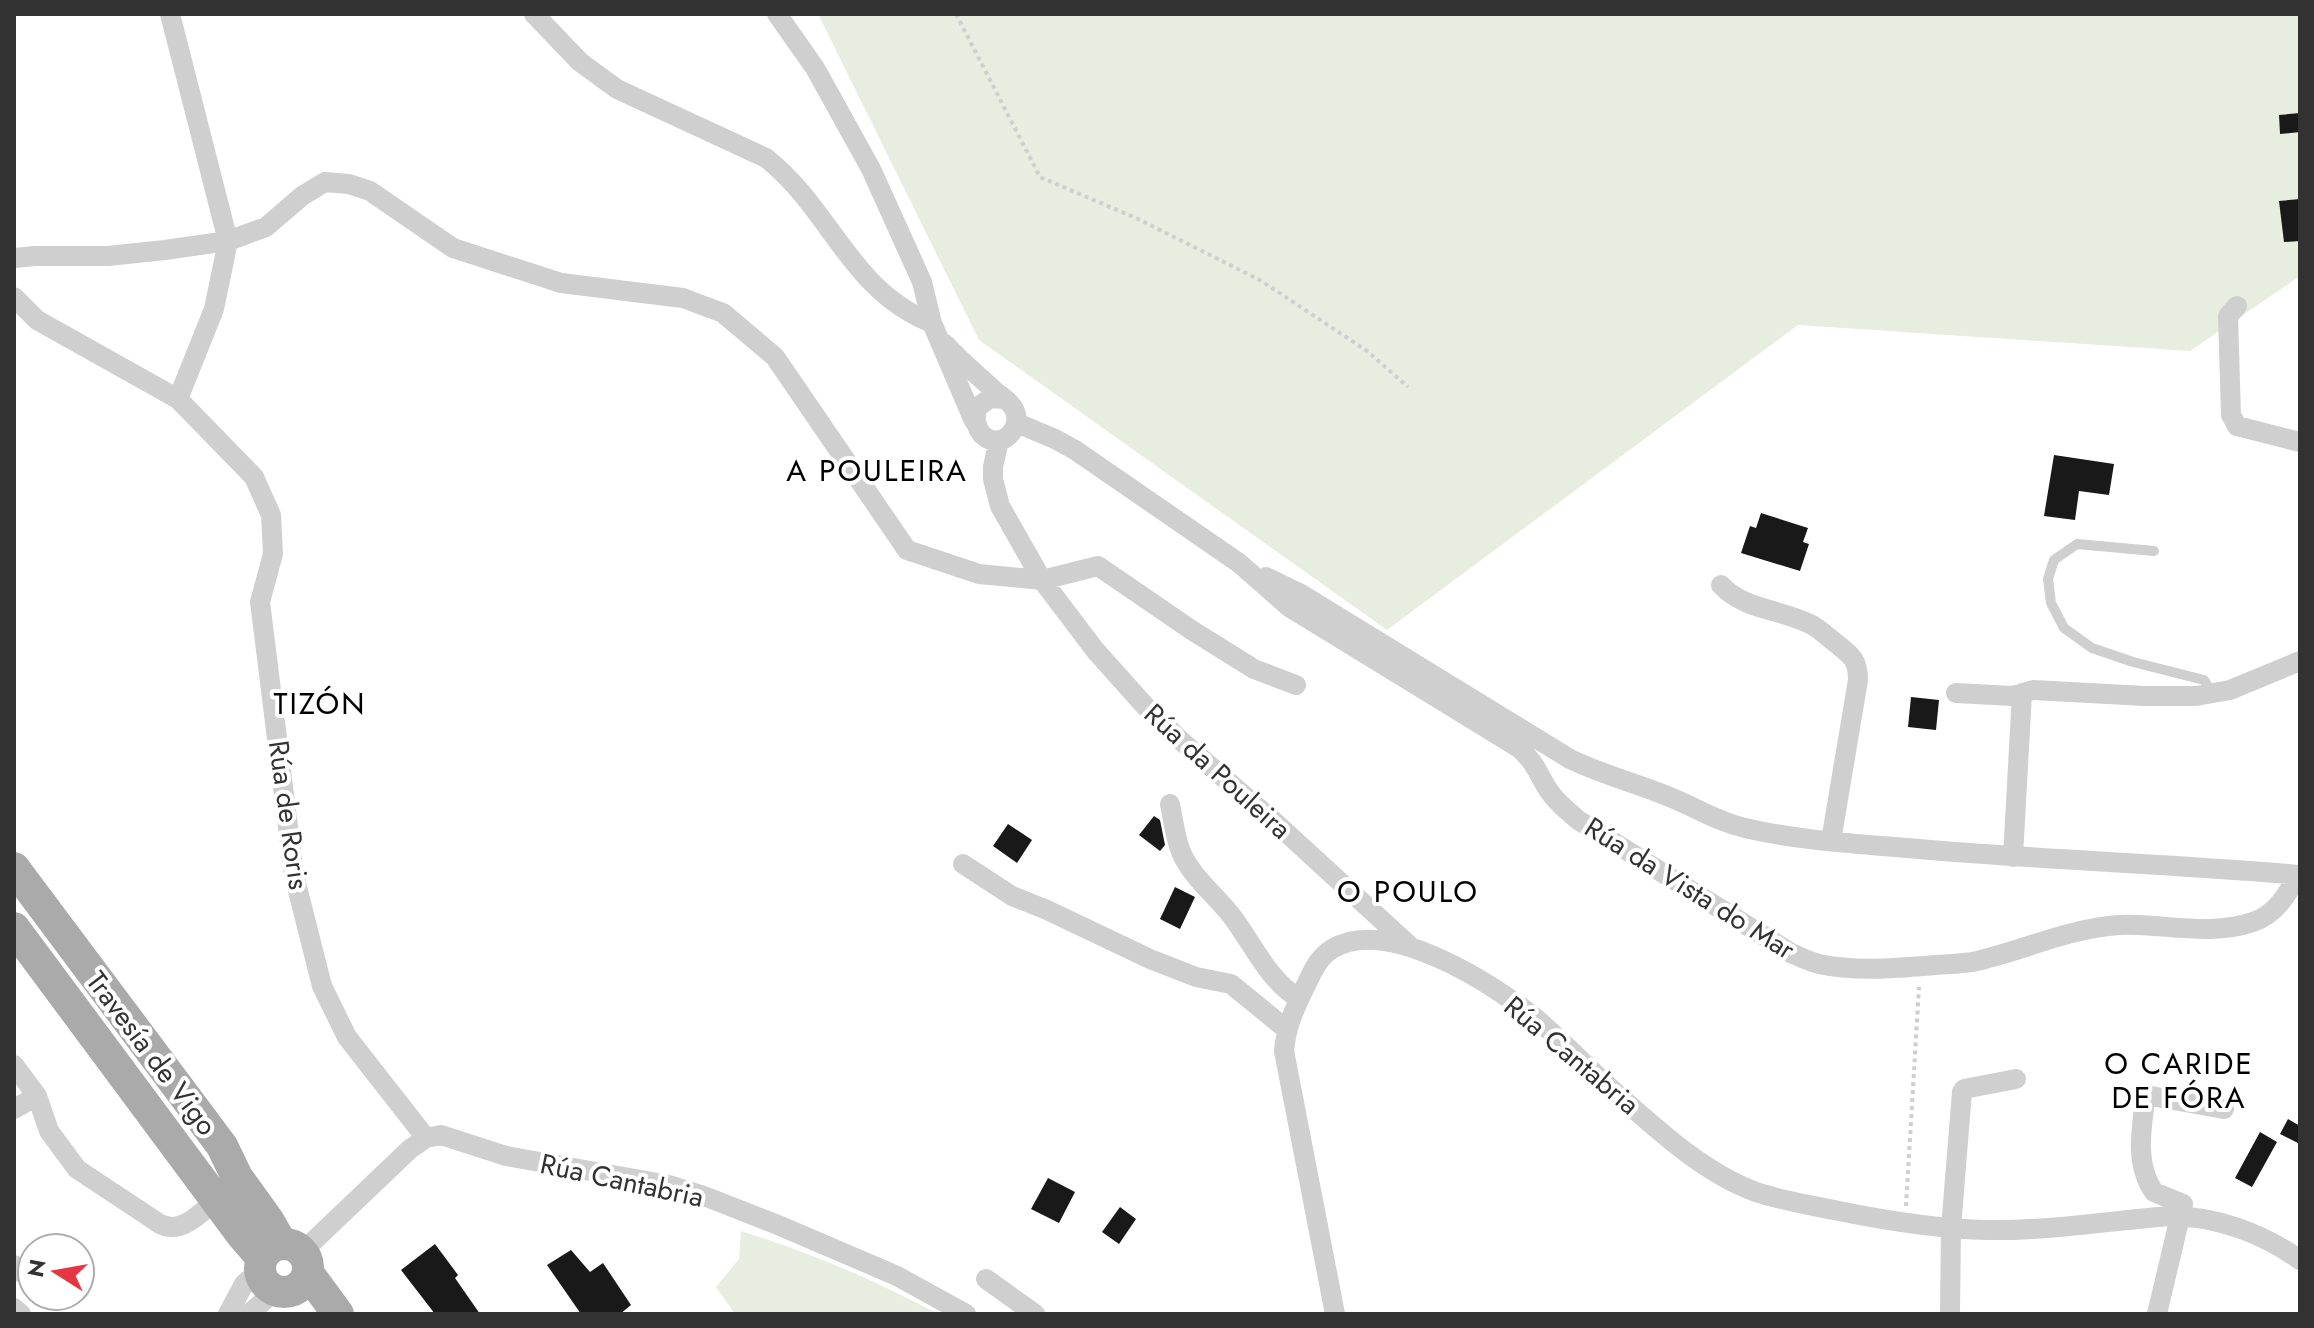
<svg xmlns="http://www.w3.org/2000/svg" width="2314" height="1328" font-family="Jost,sans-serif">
  <rect width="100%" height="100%" fill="#fff"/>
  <!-- green -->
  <path fill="#e7eee0" d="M818,14H2300V276L2190,351L1798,325L1387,630L979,340Z
    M741,1231C809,1252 875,1280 938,1314H735L716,1287L739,1259Z"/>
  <!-- building -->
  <path fill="#191919" d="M2300,113V132L2280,134L2279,115Z
    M2300,199V241L2284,242L2279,201Z
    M2054,455L2114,464L2109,495L2079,491L2075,520L2044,516Z
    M1761,513L1808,528L1803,542L1809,544L1800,571L1741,553L1750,526L1756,528Z
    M1911,697L1939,700L1936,730L1908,727Z
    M1154,816L1160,820L1165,845L1160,851L1139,835Z
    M1008,824L1032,840L1017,863L993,846Z
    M1175,887L1195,897L1180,929L1160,919Z
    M2288,1119L2300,1126V1144L2280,1134Z
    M2260,1132L2277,1142L2252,1187L2235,1178Z
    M1048,1178L1075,1192L1059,1223L1031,1209Z
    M1120,1207L1136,1219L1119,1244L1102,1232Z
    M435,1244L458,1275L455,1278L480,1314H435L401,1270Z
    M571,1250L590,1272L603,1263L631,1305L620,1314H581L547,1265Z"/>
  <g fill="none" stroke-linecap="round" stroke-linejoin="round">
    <!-- path -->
    <path stroke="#cfcfcf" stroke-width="4" stroke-dasharray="4 4" stroke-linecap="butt" d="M956,14L1040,177L1136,218L1260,280L1367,351L1408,387
      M1906,1206L1919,987"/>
    <!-- service -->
    <path stroke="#cfcfcf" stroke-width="10" d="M2154,551L2077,544L2054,560L2048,579L2051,603L2064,628L2092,648L2133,662L2204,680L2212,693"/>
    <!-- minor -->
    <path stroke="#cfcfcf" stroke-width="20" d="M170,14L228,241L214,309L178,399
      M534,14L580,62L617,89L766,158C831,209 850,291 932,323
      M777,14L815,68L871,169L922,282L932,323L974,421
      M14,258L35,256H108L165,250L228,241L266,227L302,196L325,182L349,184L370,191L453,248L561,283L683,298L723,313L775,357L907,550L979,574L1042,580L1098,566L1193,631L1254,669L1296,685
      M14,297L37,320L178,399L254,477L271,515L273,554L260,602L294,875L322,986L347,1037L426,1138
      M2237,306L2228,316L2231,415L2237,426L2300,442
      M945,344C961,362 979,376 996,392C1002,397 1011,402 1014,409C1018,417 1017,426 1011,433C994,453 968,431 978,407L990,398L1004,399
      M1017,423L1055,439L1075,450L1239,563L1289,607L1519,748C1536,763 1538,774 1549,791C1557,803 1568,811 1578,820L1791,953C1800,957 1810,962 1819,964C1856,972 1898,968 1935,965C1949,964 1964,964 1977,961C2024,950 2071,928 2119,925C2163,923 2209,937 2253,922C2275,915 2287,895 2298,875
      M999,440L993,467V479L1000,506L1042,580L1095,650L1145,706L1179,739L1278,825L1410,946
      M1266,577L1301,594L1570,759C1603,775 1639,784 1672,798C1699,809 1716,821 1745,828C1801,841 1861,844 1919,849C2046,860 2173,864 2300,875
      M1721,585C1745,611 1783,609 1812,625C1821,630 1829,638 1837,644C1852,656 1858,660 1858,680L1831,841
      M1956,693L2012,696L2033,690L2145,696H2196L2230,690L2300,661
      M1170,804C1173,819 1175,837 1181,852C1192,878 1218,897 1234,919C1255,948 1268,979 1299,999
      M2013,857L2022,693
      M963,864L1012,896L1047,910L1150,959L1196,977L1231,984L1286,1029
      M14,1065L37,1096L49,1131L77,1169L160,1224C182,1235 200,1213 216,1200
      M14,1109L37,1096
      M302,1252L410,1149L426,1138L441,1135L506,1156L669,1185L704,1196L778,1225L897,1276L966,1314
      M14,1265L20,1272
      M986,1279L1035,1314
      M14,1308L21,1314
      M228,1314L244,1284L260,1270
      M249,1314L275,1291
      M1335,1314L1284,1051C1286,1026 1296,1005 1307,983C1313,970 1319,957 1332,949C1387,915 1496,985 1539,1021C1566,1045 1591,1071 1618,1095C1659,1131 1704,1173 1756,1192C1783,1201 1811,1205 1839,1211C1888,1221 1938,1229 1988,1230C2048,1231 2109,1221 2169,1216C2216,1216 2262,1233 2300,1260
      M1950,1314L1951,1228L1962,1092L1964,1089L2016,1079
      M2157,1314L2183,1204L2154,1192C2135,1165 2141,1131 2145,1101L2151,1096L2224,1109"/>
    <!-- primary -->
    <path stroke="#aaa" stroke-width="32" d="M14,868L222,1146L237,1177L268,1220L282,1244
      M14,928L242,1235L262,1258
      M260 1268a24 24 0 1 1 48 0a24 24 0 1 1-48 0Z
      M308,1273L338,1314"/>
  </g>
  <g text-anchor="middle" stroke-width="8" stroke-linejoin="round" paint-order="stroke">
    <!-- street labels -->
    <g font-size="28" fill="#323232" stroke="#fff">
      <text transform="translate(1218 771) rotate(42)" y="10">Rúa da Pouleira</text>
      <text transform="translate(289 815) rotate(82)" y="10">Rúa de Roris</text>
      <text transform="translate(1690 888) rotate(32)" y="10">Rúa da Vista do Mar</text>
      <text transform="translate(152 1053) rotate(53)" y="10">Travesía de Vigo</text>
      <text transform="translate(1572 1055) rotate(40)" y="10">Rúa Cantabria</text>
      <text transform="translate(622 1180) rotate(12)" y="10">Rúa Cantabria</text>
    </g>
    <!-- neighbourhood labels -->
    <g font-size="30" letter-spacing="2" fill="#000" stroke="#fff">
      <text x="877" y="481">A POULEIRA</text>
      <text x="320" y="714">TIZÓN</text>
      <text x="1408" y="902">O POULO</text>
      <text x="2179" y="1074">O CARIDE<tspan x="2179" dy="34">DE FÓRA</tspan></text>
    </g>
  </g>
  <!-- border -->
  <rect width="2314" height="1328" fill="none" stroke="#323232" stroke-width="32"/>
  <!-- north arrow -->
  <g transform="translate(56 1272) rotate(281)"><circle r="38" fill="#ffffff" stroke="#adadad" stroke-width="2"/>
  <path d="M0-6L14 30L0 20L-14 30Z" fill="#e53743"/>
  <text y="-12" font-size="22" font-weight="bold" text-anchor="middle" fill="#323232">N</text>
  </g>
</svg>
